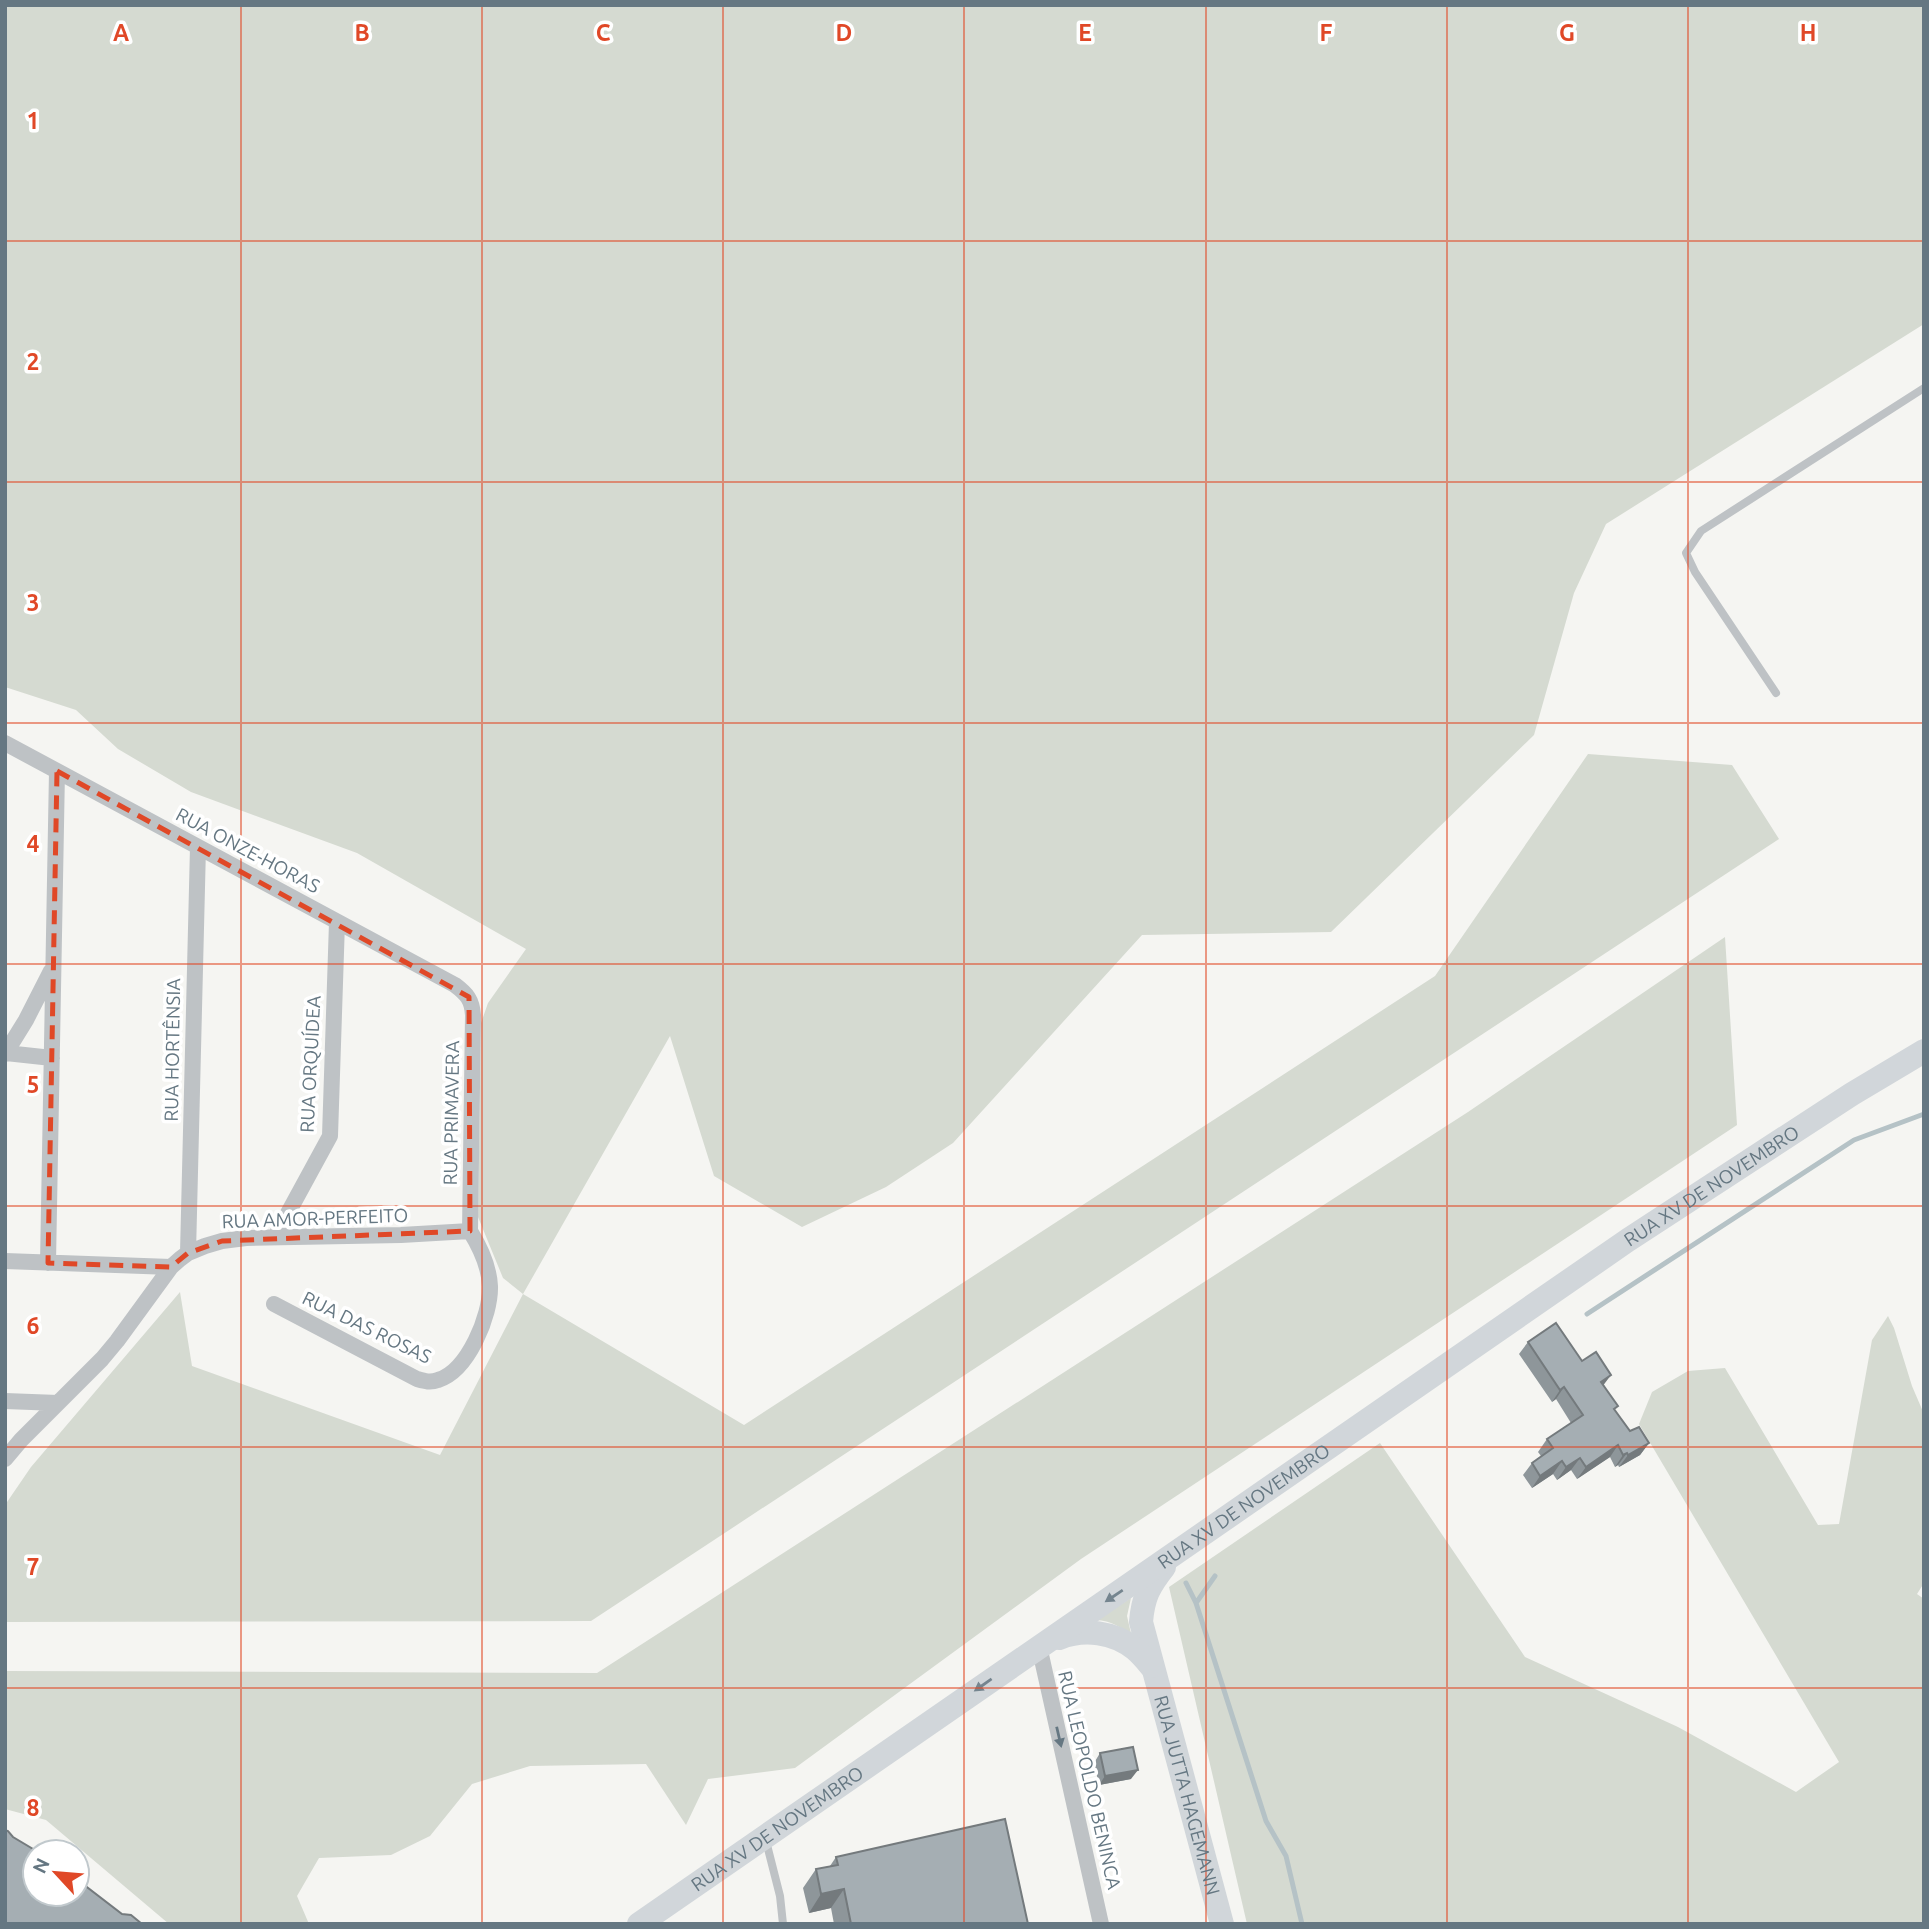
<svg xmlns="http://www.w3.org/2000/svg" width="1929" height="1929" font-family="Ubuntu,sans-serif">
  <rect width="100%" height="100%" fill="#f5f5f2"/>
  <!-- green -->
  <path fill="#d5dad1" d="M5,5H1924V324L1606,524L1574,593L1534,735L1331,932L1142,935L953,1143L886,1187L802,1227L714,1176L670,1036L523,1294L744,1425L1435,976L1588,754L1732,765L1779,839L591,1621L5,1622V1505L31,1467L180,1292L192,1366L440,1455L523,1294L503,1278L478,1217L481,1023L488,1003L526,949L357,853L191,792L118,749L76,710L5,687Z
    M1725,937L1737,1125L1081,1559L795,1768L708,1779L686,1825L646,1764L530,1766L472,1784L430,1836L391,1855L319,1858L297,1896L309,1924H169L46,1820L5,1809V1671L597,1673L1468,1112Z
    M1888,1316L1894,1328L1912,1386L1924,1414V1583L1917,1594L1924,1599V1924H1247L1169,1587L1380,1443L1525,1657L1678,1727L1796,1792L1839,1762L1639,1424L1652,1392L1688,1371L1725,1368L1818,1525L1839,1524L1872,1340Z
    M1131,1598L1127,1616L1132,1638C1121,1626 1111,1621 1096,1620Z"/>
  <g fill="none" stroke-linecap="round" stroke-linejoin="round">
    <!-- stream -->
    <path stroke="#b5c2c6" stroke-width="5" d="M1587,1314L1854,1140L1924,1114
      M1186,1583L1196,1603L1266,1821L1286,1856L1302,1924
      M1196,1603L1215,1576"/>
    <!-- lane -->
    <path stroke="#bec2c5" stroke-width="8" d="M1776,693L1695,572L1686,553L1701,531L1924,388
      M766,1841L780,1896L783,1924"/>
    <!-- street -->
    <path stroke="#bec2c5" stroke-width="16" d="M5,743L455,985C467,994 472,1000 473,1015L470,1231
      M6,1053L52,1058
      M5,1054L26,1020L51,971
      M275,1237L330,1136L337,922
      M188,1253L198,847
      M5,1261L171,1267
      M48,1263L57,771
      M274,1304L417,1379C424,1381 430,1383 438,1380C468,1371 491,1315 490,1286C489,1266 480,1247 470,1231
      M5,1401L58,1403
      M5,1459L21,1440L102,1359L117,1341L171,1267L180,1259L188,1253L205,1246L222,1241L246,1238L401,1235L470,1231
      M1039,1646L1101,1924"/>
    <!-- primary -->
    <g stroke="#d1d6da" stroke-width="24">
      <path id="s1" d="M1164,1567C1149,1586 1143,1597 1141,1622L1222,1924"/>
      <path d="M1059,1638C1084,1628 1114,1632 1135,1649C1141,1654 1146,1660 1151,1666"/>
      <path id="s2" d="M639,1924L1628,1240L1852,1094L1924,1051"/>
    </g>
  </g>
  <!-- wall -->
  <path fill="#8e969a" d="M1528,1342L1582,1361L1604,1385L1615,1410L1630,1431L1649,1443L1640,1455L1619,1467L1618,1465L1615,1467L1610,1457L1577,1479L1571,1470L1557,1480L1553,1474L1532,1488L1523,1475L1532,1463L1541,1456L1538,1452L1547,1439L1571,1423L1556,1399L1552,1402L1519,1354Z
    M1100,1753L1131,1779L1099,1785L1094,1763Z
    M836,1857L1028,1924H834L831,1908L809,1913L803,1888L816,1869L830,1866Z"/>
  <!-- shaded-wall -->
  <path fill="#747a7d" d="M1611,1375L1602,1387L1601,1382Z
    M1564,1387L1556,1399L1552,1402L1560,1390Z
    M1649,1443L1640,1455L1619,1467L1628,1455Z
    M1618,1445L1610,1457L1577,1479L1586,1467Z
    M1627,1453L1618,1465L1615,1467L1623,1455Z
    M1580,1458L1571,1470L1557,1480L1566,1467Z
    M1562,1461L1553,1474L1532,1488L1540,1476Z
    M1138,1770L1131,1779L1099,1785L1105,1776Z
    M844,1889L831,1908L809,1913L821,1894Z"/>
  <!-- building -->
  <path fill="#a5aeb3" stroke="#747a7d" stroke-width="2" d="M1556,1323L1582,1361L1596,1352L1611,1375L1601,1382L1618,1406L1614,1409L1630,1431L1639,1427L1649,1443L1628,1455L1627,1453L1623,1455L1618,1445L1586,1467L1580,1458L1566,1467L1562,1461L1540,1476L1532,1463L1553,1448L1547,1439L1583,1415L1564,1387L1560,1390L1528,1342Z
    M1133,1747L1138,1770L1105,1776L1100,1753Z
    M1005,1819L1028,1924H851L844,1889L821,1894L816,1869L838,1865L836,1857Z
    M5,1830L8,1831L13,1837L38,1852H35V1894H77V1874L83,1884L122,1914L131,1915L142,1924H5Z"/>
  <!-- one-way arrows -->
  <defs><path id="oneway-solid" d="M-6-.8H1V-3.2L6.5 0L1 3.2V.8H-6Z" transform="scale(1.75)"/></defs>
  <g fill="#75858f">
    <use href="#oneway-solid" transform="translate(1114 1596) rotate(146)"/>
    <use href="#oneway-solid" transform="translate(983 1685) rotate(145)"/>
  </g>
  <use fill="#657782" href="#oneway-solid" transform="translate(1059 1737) rotate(77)"/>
  <!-- marked area -->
  <path fill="none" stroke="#e04827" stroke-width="5" stroke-dasharray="14 9" stroke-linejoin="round" d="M57,771L469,997L470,1231L222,1241L188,1253L171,1267L48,1263Z"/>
  <!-- grid -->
  <path fill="none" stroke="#e04827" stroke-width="2" stroke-opacity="0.55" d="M241,5V1924M482,5V1924M723,5V1924M964,5V1924M1206,5V1924M1447,5V1924M1688,5V1924M5,241H1924M5,482H1924M5,723H1924M5,964H1924M5,1206H1924M5,1447H1924M5,1688H1924"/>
  <g text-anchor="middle" stroke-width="7" stroke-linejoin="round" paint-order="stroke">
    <!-- street labels -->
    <g font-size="19" fill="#657782" stroke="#fff">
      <text transform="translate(248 850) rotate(28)" y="7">RUA ONZE-HORAS</text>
      <text transform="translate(172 1050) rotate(-89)" y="7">RUA HORTÊNSIA</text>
      <text transform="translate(310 1064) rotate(-87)" y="7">RUA ORQUÍDEA</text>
      <text transform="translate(451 1113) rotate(-89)" y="7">RUA PRIMAVERA</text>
      <text dy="7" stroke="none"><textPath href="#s2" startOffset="1302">RUA XV DE NOVEMBRO</textPath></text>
      <text transform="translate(315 1218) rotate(-2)" y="7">RUA AMOR-PERFEITO</text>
      <text transform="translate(367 1327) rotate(26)" y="7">RUA DAS ROSAS</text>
      <text dy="7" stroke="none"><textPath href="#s2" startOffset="735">RUA XV DE NOVEMBRO</textPath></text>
      <text transform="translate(1090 1780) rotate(77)" y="7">RUA LEOPOLDO BENINCA</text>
      <text dy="7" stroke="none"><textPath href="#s1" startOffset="240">RUA JUTTA HAGEMANN</textPath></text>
      <text dy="7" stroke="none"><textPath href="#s2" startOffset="168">RUA XV DE NOVEMBRO</textPath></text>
    </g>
  </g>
  <g font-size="23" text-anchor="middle" font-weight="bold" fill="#e04827" stroke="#fff" stroke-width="7" stroke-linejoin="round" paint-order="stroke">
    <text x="121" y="41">A</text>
    <text x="362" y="41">B</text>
    <text x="603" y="41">C</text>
    <text x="844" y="41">D</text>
    <text x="1085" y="41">E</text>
    <text x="1326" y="41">F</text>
    <text x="1567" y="41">G</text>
    <text x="1808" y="41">H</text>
    <text x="33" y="129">1</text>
    <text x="33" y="370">2</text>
    <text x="33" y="611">3</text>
    <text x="33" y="852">4</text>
    <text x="33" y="1093">5</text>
    <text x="33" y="1334">6</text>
    <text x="33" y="1575">7</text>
    <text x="33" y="1816">8</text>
  </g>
  <!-- border -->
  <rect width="1929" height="1929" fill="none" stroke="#657782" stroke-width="14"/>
  <!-- north arrow -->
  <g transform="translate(56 1873) rotate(296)"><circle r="33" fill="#ffffff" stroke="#c1c9cd" stroke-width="2"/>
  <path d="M0-5L12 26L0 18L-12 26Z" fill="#e04827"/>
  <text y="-10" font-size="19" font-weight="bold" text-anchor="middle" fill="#657782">N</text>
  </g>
</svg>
